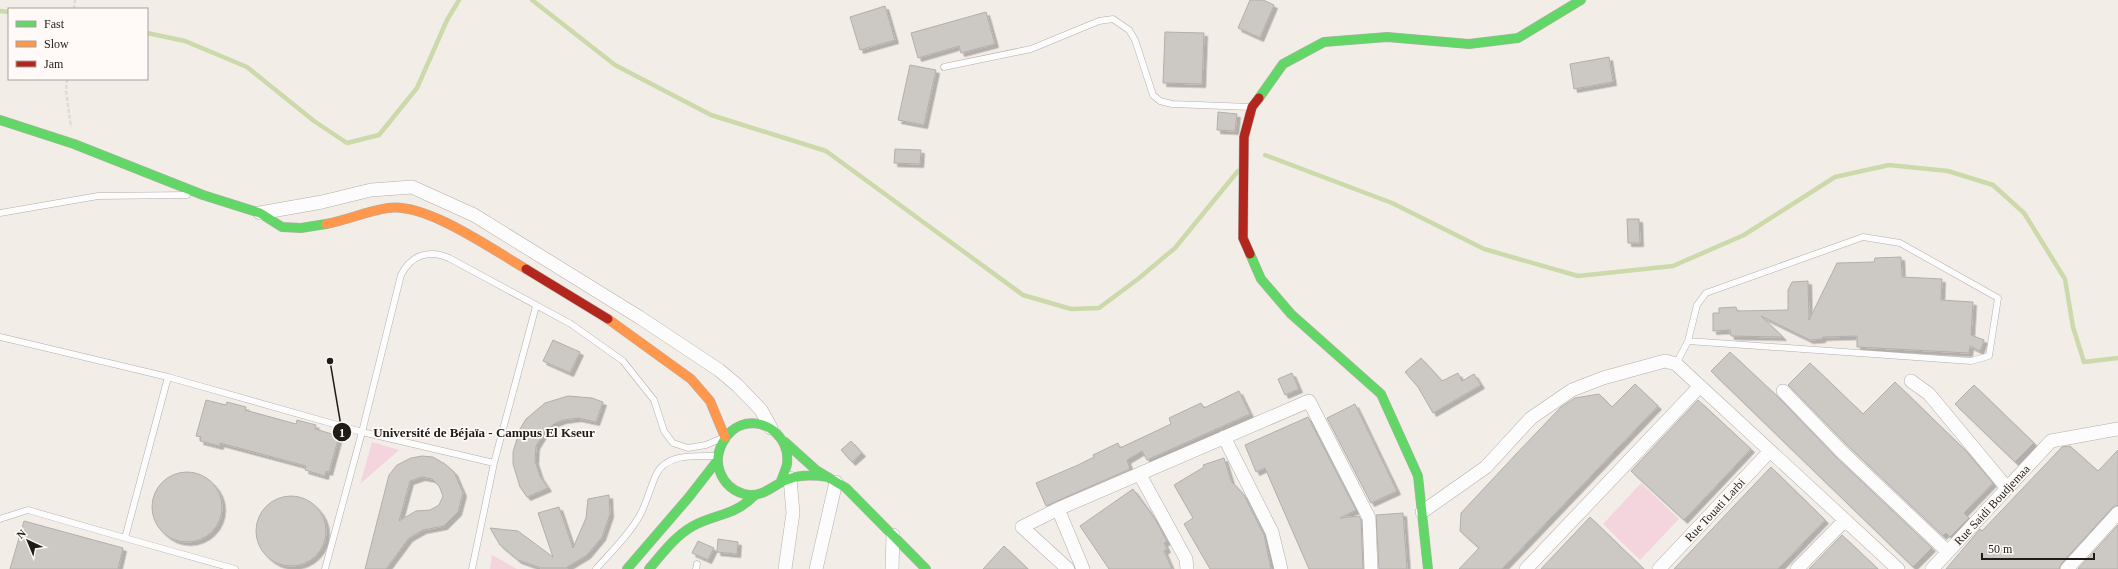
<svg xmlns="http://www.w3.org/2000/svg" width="2118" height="569" font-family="Georgia,serif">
  <defs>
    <filter id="shadow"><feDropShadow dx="3.5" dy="3.5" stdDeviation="0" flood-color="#0004"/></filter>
  </defs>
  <rect width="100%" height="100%" fill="#f3ede8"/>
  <!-- green -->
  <path fill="#f4d5dd" d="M372,442L399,450L360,484Z
    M1641,483L1679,519L1640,560L1603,524Z
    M492,555L517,569H490Z"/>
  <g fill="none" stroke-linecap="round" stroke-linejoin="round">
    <!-- stream -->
    <path stroke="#ccd9ab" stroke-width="4.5" d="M532,0L615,65L711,115L826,151L1023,295L1071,309L1099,308L1138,279L1175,248L1238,171
      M0,11L9,12
      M147,33L185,41L247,67L314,121L347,143L379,135L417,88L447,20L459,0
      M1265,155L1392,203L1484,249L1578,276L1673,266L1744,235L1835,177L1889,165L1948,171L1993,185L2024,213L2065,279L2073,327L2084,362L2118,358"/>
  </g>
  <!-- building -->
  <path fill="#ccc9c5" stroke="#b2afab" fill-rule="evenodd" filter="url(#shadow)" d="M1250,0H1263L1274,5L1260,38L1238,28Z
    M885,6L895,40L860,50L850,17Z
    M986,12L995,44L961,53L959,46L918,58L911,33Z
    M1165,32L1204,33L1202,84L1163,83Z
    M1609,57L1613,82L1574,89L1570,64Z
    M910,65L936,70L924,125L898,120Z
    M1218,112L1237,114L1235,131L1217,130Z
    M895,149L921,150L920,164L894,163Z
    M1627,219H1639L1640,243H1628Z
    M1901,257L1902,277L1942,279L1941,300L1973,302L1971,335L1984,340L1980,351L1970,346L1969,353L1857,347V336L1823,337L1822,339L1810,340L1761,316L1783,337L1731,336L1730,330L1713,331V313H1719V308L1736,307L1737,311L1788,310V290L1792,282L1808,281L1809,320L1837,263L1874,262L1875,258Z
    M553,340L580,352L570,373L543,361Z
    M1730,352L1777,396L1836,457L1932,548L1913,567L1711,371Z
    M1421,358L1442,381L1458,373L1462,381L1474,374L1481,385L1433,413L1418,387L1405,372Z
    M1810,363L1863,414L1895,382L1966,451L1993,483L1964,513L1969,518L1950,537L1946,533L1943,536L1847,445L1788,385Z
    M1292,373L1299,389L1285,395L1278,379Z
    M1635,384L1658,406L1502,569H1459L1479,548L1460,531L1461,513L1518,452L1561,407L1575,398L1599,394L1612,407Z
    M1974,385L2034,443L2015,462L1955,404Z
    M1239,391L1250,414L1147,460L1142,451L1127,460L1130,469L1046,506L1036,483L1078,465L1094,457L1093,455L1118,443L1120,448L1171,424L1169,418L1201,403L1204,408Z
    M568,396L592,398L603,402L596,422L578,418L563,420L555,423L544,433L536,446L535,461L540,476L548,488L527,497L520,487L513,464V452L520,429L526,419L545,403Z
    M206,400L226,405L227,402L246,407L245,410L296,424L297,420L316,425L315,429L339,436L329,472L326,471L325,476L305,470L306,466L220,443V446L200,441L201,437L196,436Z
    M1698,400L1751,449L1684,520L1631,471Z
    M1355,404L1397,491L1371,503L1327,418Z
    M1308,417L1356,510L1340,518L1359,516L1361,520L1363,569H1309L1265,468L1256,472L1245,445Z
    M851,441L862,453L852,462L841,450Z
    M2070,446L2098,471L2118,450V505L2112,508L2061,564L2059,569H1946L1980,529L1982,531L2062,447Z
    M422,456L433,457L445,464L454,472L463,493L458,512L444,526L423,530L409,538L386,569H365L389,475L397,465L411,458ZM422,477L432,479L439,486L443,496L439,505L430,510L416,511L399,521L410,481Z
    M1224,458L1231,481L1244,495L1264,535L1271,569H1210L1184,524L1193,518L1174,485L1204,467L1203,465Z
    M1771,467L1825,520L1803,543L1778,569H1674Z
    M152 507a35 35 0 1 1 70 0a35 35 0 1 1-70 0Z
    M1133,489L1155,519L1167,541L1164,543L1167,549L1164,551L1172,569H1109L1080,526Z
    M609,495L610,514L602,537L587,555L567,567L568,568H541L518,560L500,545L490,528L518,531L553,557L538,513L559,507L573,548L586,518L588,499Z
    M256 531a35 35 0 1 1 70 0a35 35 0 1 1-70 0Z
    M1403,513L1407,569H1379L1376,515Z
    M1590,517L1621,547L1644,569H1541Z
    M24,521L123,548L118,569H10Z
    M2118,525V569H2078Z
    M1842,535L1878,569H1809Z
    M718,539L738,542L737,554L717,552Z
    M698,541L714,548L708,560L692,553Z
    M1004,546L1028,569H983Z"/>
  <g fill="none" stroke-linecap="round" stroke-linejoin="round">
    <!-- lane casing -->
    <g stroke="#b3aeab" stroke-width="7">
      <path id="lane" d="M944,67L1031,49L1099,21L1113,19L1129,30L1135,40L1153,95L1160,101L1172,104L1251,107
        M0,213L98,196L187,195
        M0,337L168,377L362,432L325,569
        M1676,364L1688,341L1697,305L1706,293L1863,237L1900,243L1998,298L1989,356L1971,361L1688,341
        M494,463L362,432L401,275C411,255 429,249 449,258L571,324L623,361L654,400L664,431L673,443L688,448L706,445L720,439
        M0,519L28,510L125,538L168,377
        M125,538L235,569
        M472,569L494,463L536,306
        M596,569C611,552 629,535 640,515C647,502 650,488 656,475C666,453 696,456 716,456
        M696,569L697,564"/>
    </g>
    <!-- street casing -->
    <g stroke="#b3aeab" stroke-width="14">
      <path id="street" d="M260,213L322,202L371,190L412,187L474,215L639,317L719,370L737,385L761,410L771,428
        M1911,381L1929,394L2007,488
        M1783,391L1841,451L1948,552
        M1224,437L1272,532L1281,569
        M1140,475L1186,559L1187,569
        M1058,509L1083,569
        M1422,512L1486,467L1531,418L1572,390L1603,378L1665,361L1676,364L1898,569
        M785,569L793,513L790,478
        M816,569L836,482
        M892,569L893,535
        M1068,569L1022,527L1058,509L1309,401L1369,518L1371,569
        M1526,569L1700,386
        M1659,569L1770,451
        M1797,569L1845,520
        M1932,569L2051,441L2118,429
        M2067,569L2118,513"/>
    </g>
    <!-- fast casing -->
    <g stroke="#b3aeab" stroke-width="10">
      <path id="fast" d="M1259,98L1283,64L1324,42L1387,37L1469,44L1518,38L1581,0
        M0,120L74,144L203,195L260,213L282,227L301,228L326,224
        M1250,254L1261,279L1291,314L1381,394L1418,476L1428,569
        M785,442L816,470L846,488L926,569
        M781,481C783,476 786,469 787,464C790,440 769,419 745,424C725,429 713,454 720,472C724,483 733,491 744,494C763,499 773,484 789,479C801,474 815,475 828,477
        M627,569L689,497L717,461
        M649,569C662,554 675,536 693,526C717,513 733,517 755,495"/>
    </g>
    <!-- slow casing -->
    <g stroke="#b3aeab" stroke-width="10">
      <path id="slow" d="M326,224C347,220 367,211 388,208C426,202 493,250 526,269
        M608,319L691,379L710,401L725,437"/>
    </g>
    <!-- jam casing -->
    <g stroke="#b3aeab" stroke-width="10">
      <path id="jam" d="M1250,254L1243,238L1244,137L1252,107L1259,98
        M526,269L608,319"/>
    </g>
    <!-- path -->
    <path stroke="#dddbda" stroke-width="2.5" stroke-dasharray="4 2" stroke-linecap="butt" d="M74,9L75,0
      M67,79L66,91L71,127"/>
    <!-- lane -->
    <use href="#lane" stroke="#fdfcfc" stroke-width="6"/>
    <!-- street -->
    <use href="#street" stroke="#fdfcfc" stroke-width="13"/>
    <!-- fast -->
    <use href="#fast" stroke="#63d668" stroke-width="9"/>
    <!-- slow -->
    <use href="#slow" stroke="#ff974d" stroke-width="9"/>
    <!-- jam -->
    <use href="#jam" stroke="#b3261e" stroke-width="9"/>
  </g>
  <g text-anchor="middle" stroke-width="3.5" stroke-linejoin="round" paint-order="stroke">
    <!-- street labels -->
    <g font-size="12" fill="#1e1b18" stroke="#fffaf7">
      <text transform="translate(1992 505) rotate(-47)" y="4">Rue Saidi Boudjemaa</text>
      <text transform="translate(1715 510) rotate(-47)" y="4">Rue Touati Larbi</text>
    </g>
  </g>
  <!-- callouts -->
  <path fill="none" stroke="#1e1b18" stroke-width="1.5" d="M330 361L342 432"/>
  <g fill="#1e1b18" stroke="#fffaf7" stroke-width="1.5">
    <circle cx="330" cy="361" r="4"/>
    <circle cx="342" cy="432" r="10"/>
  </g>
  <g font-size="12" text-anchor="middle" font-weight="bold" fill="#fff">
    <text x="342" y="437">1</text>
  </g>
  <g font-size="13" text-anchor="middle" font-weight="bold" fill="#1e1b18" stroke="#fffaf7" stroke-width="3.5" stroke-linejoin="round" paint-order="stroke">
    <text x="484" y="437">Université de Béjaïa - Campus El Kseur</text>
  </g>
  <!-- legend -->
  <rect x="8" y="8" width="140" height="72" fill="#fffaf7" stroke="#a5a19e"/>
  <rect x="16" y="21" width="20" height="6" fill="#63d668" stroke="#a5a19e"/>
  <text x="44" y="28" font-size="12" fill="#1e1b18">Fast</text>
  <rect x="16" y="41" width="20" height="6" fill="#ff974d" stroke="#a5a19e"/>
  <text x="44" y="48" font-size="12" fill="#1e1b18">Slow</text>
  <rect x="16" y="61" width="20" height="6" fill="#b3261e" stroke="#a5a19e"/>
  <text x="44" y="68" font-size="12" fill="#1e1b18">Jam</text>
  <!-- north arrow -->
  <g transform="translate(28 541) rotate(316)" stroke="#fffaf7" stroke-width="3" paint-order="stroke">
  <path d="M0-3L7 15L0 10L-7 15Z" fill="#1e1b18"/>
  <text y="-6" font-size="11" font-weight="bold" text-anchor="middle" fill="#1e1b18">N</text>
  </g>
  <!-- scale -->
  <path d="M1982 553v6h112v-6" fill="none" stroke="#1e1b18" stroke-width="2"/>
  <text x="1988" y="553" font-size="12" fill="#1e1b18" stroke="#fffaf7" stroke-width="3" paint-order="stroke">50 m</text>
</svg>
